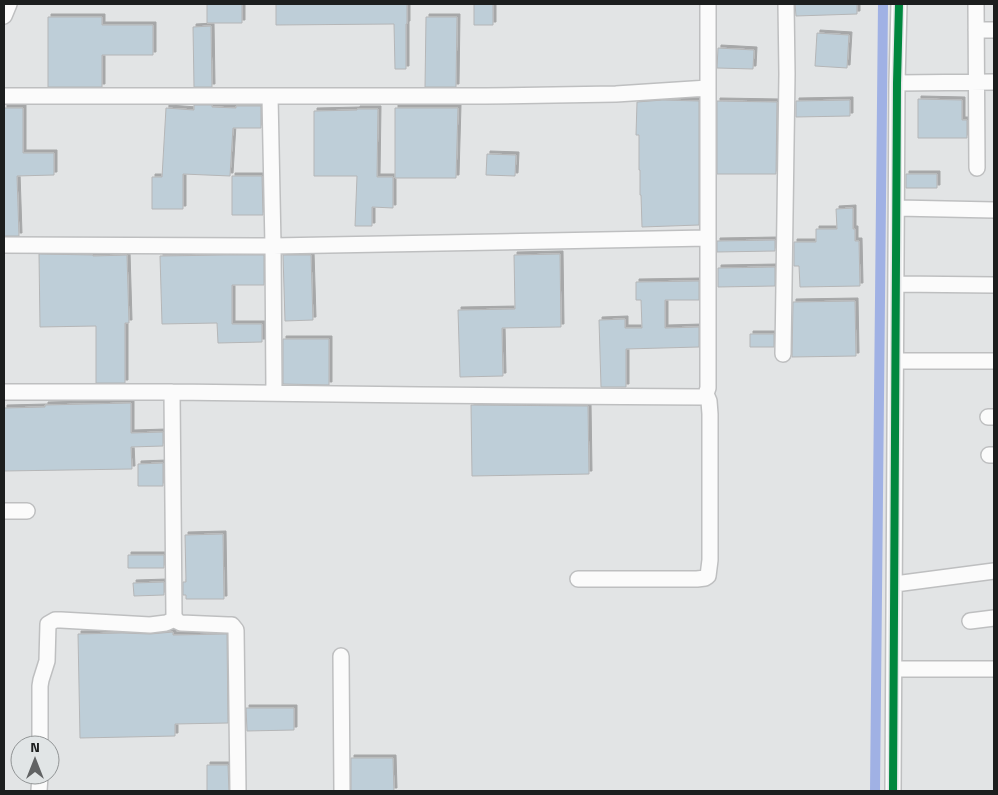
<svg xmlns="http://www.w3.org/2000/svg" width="998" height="795" font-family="'Titillium Web',sans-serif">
  <defs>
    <filter id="shadow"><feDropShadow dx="3" dy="-3" stdDeviation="0" flood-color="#0004"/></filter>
  </defs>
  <rect width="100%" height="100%" fill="#e2e4e5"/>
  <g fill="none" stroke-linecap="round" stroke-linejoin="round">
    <!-- canal -->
    <path stroke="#a0b1e4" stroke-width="10" d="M875,791L883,4"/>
  </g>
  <!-- building -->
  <path fill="#beced8" stroke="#b5b6b7" filter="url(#shadow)" d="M207,4H242V23H207Z
    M276,4H407V24H406V69H395L394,24L276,25Z
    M474,4H493V25H474Z
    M795,4H857V14L796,16Z
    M48,17H102V25H153V55H102V87H48Z
    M426,17H457L456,87H425Z
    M211,26L212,87H194L193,27Z
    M817,33L849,35L847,68L815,66Z
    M718,48L754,50L753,69L717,68Z
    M918,99L962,100V120H967V138H918Z
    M663,100L699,101V225L642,227L641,195H640V170H639V135H636L637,102Z
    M850,100V116L796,117V101Z
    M717,101L777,102L776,174H717Z
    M194,105H212V107L236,108V106H261V128H233L230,176L183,174V209H152V177H162L166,108L194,110Z
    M4,108H23V153H54V175L17,176L19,236H4Z
    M395,108H458L456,178H395Z
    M357,109H378L377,177H393V208L372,207V226H355L357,176H314V111L357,110Z
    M487,154L516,155L515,176L486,175Z
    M906,174H937V188H906Z
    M232,176H262L263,215H232Z
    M853,208V229H855V241H859L860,286L800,287L799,266H794V242H816V229H837L836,209Z
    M775,240V251L717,252V241Z
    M39,254L93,255V256L127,255L129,323H125V383H96V326L40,327Z
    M560,254L561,327L502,328L503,376L460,377L458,310L515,309L514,255Z
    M223,255H264V285H232V324H262V342L218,343L217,323L162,324L160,256Z
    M283,255H311L313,320L285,321Z
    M775,267V286L718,287V268Z
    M699,281V300H665V328L699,327V347L626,349V387H601L599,320L625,319V328H642L641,300H636V282Z
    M855,301L856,356L792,357L793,302Z
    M750,334H774V347H750Z
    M283,339H329V385L283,384Z
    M131,403V433L163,432V446L131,447L132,469L4,471V408L45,407V405Z
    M471,405L588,406L589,474L472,476Z
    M163,463V486H138V464Z
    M223,534L224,599H186V595H183V582H186L185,535Z
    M128,555H164V568H128Z
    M164,582V595L134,596L133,583Z
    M173,632V635L227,634L228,723L175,724V736L80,738L78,634L122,633L150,634Z
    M246,708H294V730L247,731Z
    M351,758H393L394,791H351Z
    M207,765H228L229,791H207Z"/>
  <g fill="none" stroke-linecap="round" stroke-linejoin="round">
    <!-- minor casing -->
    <g stroke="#bebfc0" stroke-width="18">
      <path id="minor" d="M976,4L977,168
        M4,16L9,4
        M976,30H994
        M897,83L994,82
        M4,96H486L616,94L708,88
        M270,96L273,246L274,392
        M897,208L994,210
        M4,245L273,246L708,238
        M896,284L994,285
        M783,354L787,74L786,4
        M896,361H994
        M4,392H172L419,395L703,397L706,394L708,388V4
        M172,392L174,616L177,621L181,623L228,625H232L236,630L238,791
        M988,417H994
        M989,455H994
        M4,511H27
        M578,579H697L705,578L708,576L710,560V414L709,401L706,394
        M895,584L994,571
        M970,621L994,618
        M341,656L342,791
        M895,669H994
        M40,745V686L41,680L47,661L48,624L55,620H61L150,625L166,623L175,619
        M39,791L40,775
        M893,791L897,83L899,4"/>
    </g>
    <!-- minor -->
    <use href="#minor" stroke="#fbfbfb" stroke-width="15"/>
    <!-- cycleway casing -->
    <g stroke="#e1e5e6" stroke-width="11">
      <path id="cycleway" d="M893,791L897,83L899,4"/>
    </g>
    <!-- cycleway -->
    <use href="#cycleway" stroke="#00873e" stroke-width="8"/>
  </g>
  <!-- border -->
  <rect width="998" height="795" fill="none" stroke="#1c1e1e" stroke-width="10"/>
  <!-- north arrow -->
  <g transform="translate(35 760)"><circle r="24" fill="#e1e5e6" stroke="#929596"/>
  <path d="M0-4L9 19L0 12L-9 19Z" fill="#616364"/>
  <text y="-8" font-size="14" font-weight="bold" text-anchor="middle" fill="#1c1e1e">N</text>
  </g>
</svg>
